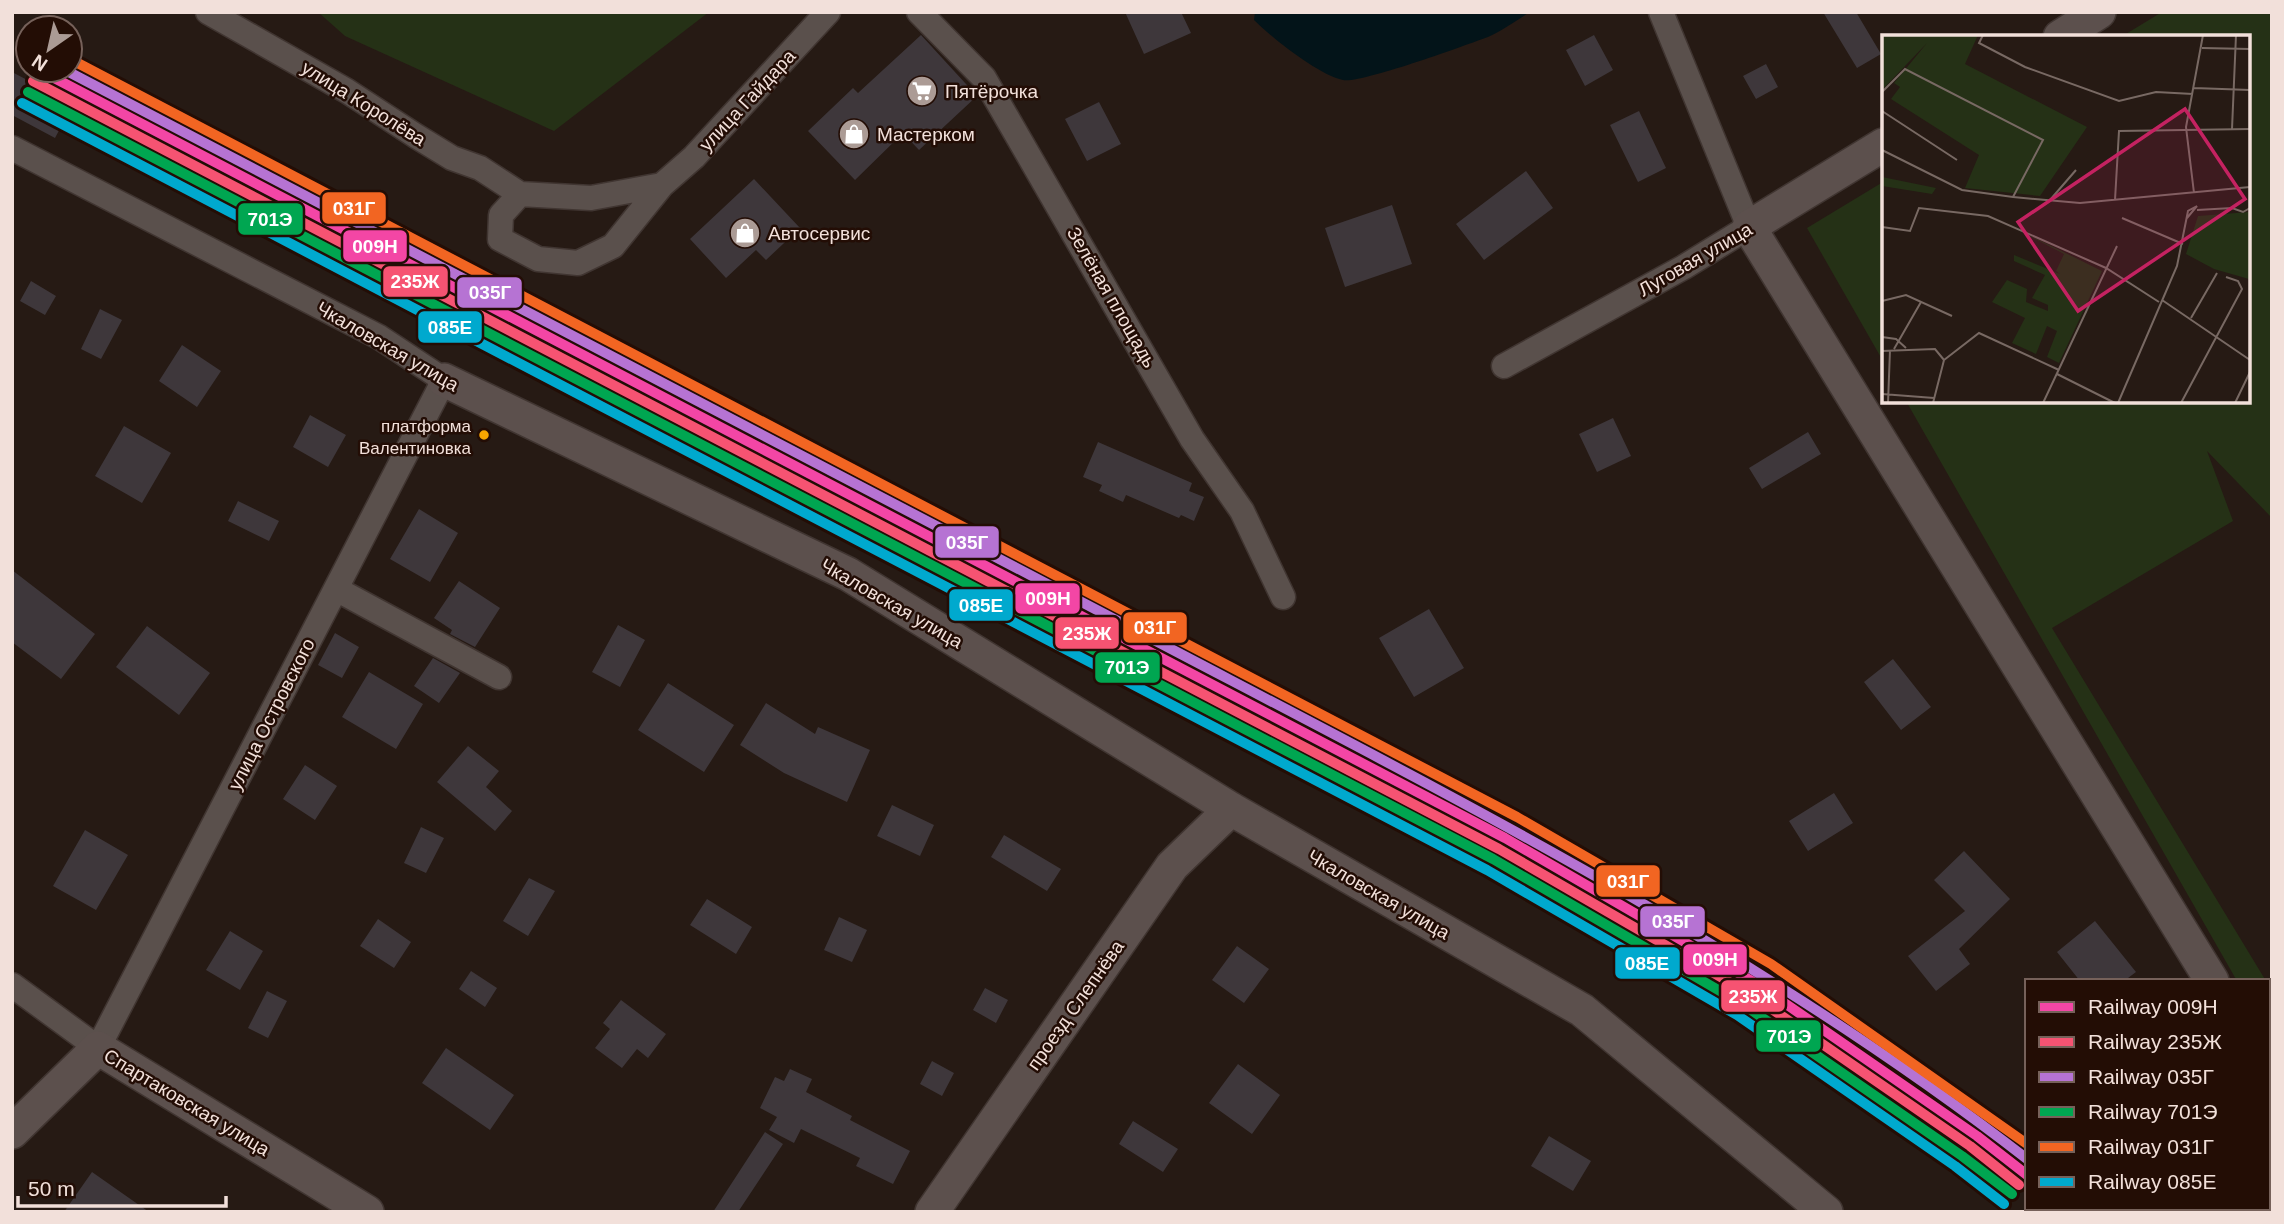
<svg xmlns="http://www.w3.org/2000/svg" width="2284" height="1224" font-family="Helvetica,sans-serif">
  <rect width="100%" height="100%" fill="#261a14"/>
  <!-- green -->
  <path fill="#253116" d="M318,12H709L554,131L345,36Z
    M2162,12H2272V518L2207,451L2233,521L2052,628L2266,981H2237L1906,401H2247V37H2121Z
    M1883,182V361L1807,228Z"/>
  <!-- water -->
  <path fill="#031419" d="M1255,12H1530C1517,20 1502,31 1488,37C1466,45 1360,84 1343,80C1319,75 1272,38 1254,20Z"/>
  <!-- building -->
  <path fill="#3e373b" d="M1125,12H1181L1191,33L1144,54Z
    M1823,12H1856L1881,54L1857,68Z
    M921,35L977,96L919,150L903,133L855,180L808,131L853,88L858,93Z
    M1594,35L1613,70L1585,86L1566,50Z
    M1766,64L1778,87L1756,99L1743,76Z
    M12,72L73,104L55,138L12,115Z
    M1099,102L1121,144L1087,161L1065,119Z
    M1639,111L1666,168L1638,182L1610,125Z
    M1526,171L1553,208L1484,260L1456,224Z
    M754,179L800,228L766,260L756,250L726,278L690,239Z
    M1392,205L1412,264L1345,287L1325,228Z
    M31,281L56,296L45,315L20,301Z
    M100,309L122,320L101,359L81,349Z
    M182,345L221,371L197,407L159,381Z
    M310,415L346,435L328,467L293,447Z
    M1613,418L1631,456L1597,472L1579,434Z
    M124,426L171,453L142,503L95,476Z
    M1808,432L1821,454L1762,489L1749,468Z
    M1098,442L1192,483L1189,491L1204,497L1194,521L1181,515L1179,518L1126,495L1123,502L1099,491L1102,485L1083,477Z
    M238,501L279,521L269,541L228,521Z
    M419,509L458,533L430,582L390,559Z
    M12,570L95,634L61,679L12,642Z
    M459,581L500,608L475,647L450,634L452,630L434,618Z
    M1429,609L1464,668L1414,697L1379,638Z
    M618,625L645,640L620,687L592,672Z
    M147,626L210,673L179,715L116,667Z
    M335,633L359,647L342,678L318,665Z
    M433,658L460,673L439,703L414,686Z
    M1893,659L1931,707L1901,730L1864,682Z
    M369,672L423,704L396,749L342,717Z
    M668,683L734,725L704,772L638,730Z
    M766,703L815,734L818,727L870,750L847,802L784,773L740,745Z
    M468,746L499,771L486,787L512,811L495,831L437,782Z
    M305,765L337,786L315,820L283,799Z
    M1834,793L1853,823L1808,851L1789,821Z
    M892,805L934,825L920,856L877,836Z
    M421,827L444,838L426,873L404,863Z
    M85,830L128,855L96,910L53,886Z
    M1004,835L1061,869L1047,891L991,857Z
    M1964,851L2010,899L1959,949L1970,964L1936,991L1908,956L1965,911L1934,880Z
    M529,878L555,891L528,936L503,921Z
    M707,899L752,927L736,954L690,925Z
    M839,917L867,930L852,962L824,950Z
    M378,919L411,942L394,968L360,946Z
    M2095,921L2136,972L2124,981H2080L2057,952Z
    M230,931L263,951L240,990L206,970Z
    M1237,946L1269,969L1244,1003L1212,980Z
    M471,971L497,988L485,1007L459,989Z
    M985,988L1008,1000L996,1023L973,1010Z
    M267,991L287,1001L268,1038L248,1028Z
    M621,1000L666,1034L648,1058L637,1049L622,1068L595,1048L610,1029L603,1023Z
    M446,1048L514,1095L490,1130L422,1083Z
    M932,1061L954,1073L942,1096L920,1084Z
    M1238,1064L1280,1095L1252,1134L1209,1103Z
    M790,1069L812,1079L806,1092L852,1116L850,1120L910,1151L893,1184L856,1166L860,1158L801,1129L794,1143L769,1130L777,1117L760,1108L775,1077L784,1081Z
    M1133,1121L1178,1149L1163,1172L1119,1144Z
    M765,1132L783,1144L738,1212H713Z
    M1549,1136L1591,1161L1573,1191L1531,1166Z
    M92,1172L149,1212H64Z"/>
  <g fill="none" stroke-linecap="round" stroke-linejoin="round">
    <!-- street casing -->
    <g stroke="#403531" stroke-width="27">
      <path id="street" d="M208,12L347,91L416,136L452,158L480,168L520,194
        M919,12L984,78L1192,439L1242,511L1283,597
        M12,148L379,337L444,380L98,1048L12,985
        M662,185L591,198L520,194L501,215L500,239L538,259L578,263L613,246L662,185L694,157L828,12
        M1504,366L1684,267L1749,227L1661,12
        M336,589L499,677"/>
    </g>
    <!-- secondary casing -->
    <g stroke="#403531" stroke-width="36">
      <path id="secondary" d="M2060,37L2099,12
        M1883,145L1749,227L2212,981
        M444,380L848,574L1231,809L1582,1010L1826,1212
        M2268,1073L2272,1078
        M12,1132L98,1048L367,1212
        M932,1212L1172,866L1231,809"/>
    </g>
    <!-- street -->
    <use href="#street" stroke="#5a504c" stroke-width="24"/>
    <!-- secondary -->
    <use href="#secondary" stroke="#5c504d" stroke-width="33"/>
    <!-- rail-1 casing -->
    <g stroke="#230d05" stroke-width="16">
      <path id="rail-1" d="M39,70L1505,838L1757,984L1977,1136L2027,1175"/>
    </g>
    <!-- rail-2 casing -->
    <g stroke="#230d05" stroke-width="16">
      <path id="rail-2" d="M33,81L1499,849L1750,994L1970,1146L2019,1185"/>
    </g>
    <!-- rail-3 casing -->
    <g stroke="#230d05" stroke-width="16">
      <path id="rail-3" d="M65,70C422,257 779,444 1135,630C1441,791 1753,946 2027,1159"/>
    </g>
    <!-- rail-4 casing -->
    <g stroke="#230d05" stroke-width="16">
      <path id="rail-4" d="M28,92L1493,859L1744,1005L1962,1156L2012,1194"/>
    </g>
    <!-- rail-5 casing -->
    <g stroke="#230d05" stroke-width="16">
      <path id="rail-5" d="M70,59L1517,817L1771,964L2027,1144"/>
    </g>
    <!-- rail-6 casing -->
    <g stroke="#230d05" stroke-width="16">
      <path id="rail-6" d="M22,103L1487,870L1737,1015L1955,1166L2004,1204"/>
    </g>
    <!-- rail-1 -->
    <use href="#rail-1" stroke="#f346a5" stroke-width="10"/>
    <!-- rail-2 -->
    <use href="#rail-2" stroke="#f65372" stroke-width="10"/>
    <!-- rail-3 -->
    <use href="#rail-3" stroke="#b673d3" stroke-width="10"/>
    <!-- rail-4 -->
    <use href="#rail-4" stroke="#00a651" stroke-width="10"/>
    <!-- rail-5 -->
    <use href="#rail-5" stroke="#f26522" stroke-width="10"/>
    <!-- rail-6 -->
    <use href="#rail-6" stroke="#00a9ce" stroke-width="10"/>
  </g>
  <!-- icons -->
  <defs>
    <g id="supermarket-disc" transform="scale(1.575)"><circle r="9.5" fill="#ab9b95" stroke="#230d05"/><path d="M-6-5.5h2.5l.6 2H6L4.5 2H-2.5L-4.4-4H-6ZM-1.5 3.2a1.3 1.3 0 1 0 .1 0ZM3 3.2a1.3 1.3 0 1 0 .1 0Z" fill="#fff"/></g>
    <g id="shop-disc" transform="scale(1.575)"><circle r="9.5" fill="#ab9b95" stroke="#230d05"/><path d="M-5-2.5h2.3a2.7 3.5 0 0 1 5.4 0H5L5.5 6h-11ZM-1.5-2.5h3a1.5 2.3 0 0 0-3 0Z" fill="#fff"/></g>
  </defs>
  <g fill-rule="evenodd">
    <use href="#supermarket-disc" x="922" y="91"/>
    <use href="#shop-disc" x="854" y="134"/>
    <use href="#shop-disc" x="745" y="233"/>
  </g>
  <!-- markers -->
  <circle fill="#f7a600" stroke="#230d05" stroke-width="2.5" cx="484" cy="435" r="6"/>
  <g text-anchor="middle" stroke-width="5" stroke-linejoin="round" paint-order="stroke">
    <!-- bus labels -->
    <g font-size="17" fill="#f2e0da" stroke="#230d05" text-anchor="end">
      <text x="471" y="432">платформа<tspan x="471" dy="22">Валентиновка</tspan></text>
    </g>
    <!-- poi labels -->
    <g font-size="19" fill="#f2e0da" stroke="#230d05" text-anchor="start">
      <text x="945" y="98">Пятёрочка</text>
      <text x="877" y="141">Мастерком</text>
      <text x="768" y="240">Автосервис</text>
    </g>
    <!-- street labels -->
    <g font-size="19" fill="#f2e0da" stroke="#230d05">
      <text transform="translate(747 100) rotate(-47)" y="7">улица Гайдара</text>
      <text transform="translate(364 103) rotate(32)" y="7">улица Королёва</text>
      <text transform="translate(1695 259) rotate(-30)" y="7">Луговая улица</text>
      <text transform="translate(1112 297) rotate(60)" y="7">Зелёная площадь</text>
      <text transform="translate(388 346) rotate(30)" y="7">Чкаловская улица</text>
      <text transform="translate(892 603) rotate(30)" y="7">Чкаловская улица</text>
      <text transform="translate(271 714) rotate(-63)" y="7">улица Островского</text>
      <text transform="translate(1379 894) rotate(30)" y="7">Чкаловская улица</text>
      <text transform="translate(1075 1005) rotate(-55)" y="7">проезд Слепнёва</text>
      <text transform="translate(187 1102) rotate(31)" y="7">Спартаковская улица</text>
    </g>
  </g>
  <!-- overview -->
  <g transform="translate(1882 35)">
    <rect width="368" height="368" fill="#261a14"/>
    <path d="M0,0H96L83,29L205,92L158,161L83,153L97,120L9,64L18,52L12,48L45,8L0,55ZM0,142L54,153L50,159L0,151ZM367,177V244L332,234L304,219L316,181ZM127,190L220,236L177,328L165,322L175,296L165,291L154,319L130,308L143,283L110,267L125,245L145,254L144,267L166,276V270L150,263L163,240L132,226V220L178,239L174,236L182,219Z" fill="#253116"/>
    <path fill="none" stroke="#786963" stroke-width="2" d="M101,0L97,8L143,32L237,66L274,57L311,59M320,13L368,14M312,53L368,55M0,57L23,34L161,105L131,162M0,76L75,125M350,94L354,0M0,115L80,155L131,162L198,168L368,152M312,158L304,92L321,0M168,165L194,135M233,165L237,96L368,94M315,175L350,173L361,177L368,173M240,183L301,209M0,192L28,196L37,173L106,181L224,233L277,267M280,265L368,325M0,266L24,260L70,281M309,283L335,238M0,302L14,304L24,313M12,314L39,267M0,316L53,314L62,325M175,339L233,368M0,359L52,363M6,368L8,315M51,368L62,325L97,298L177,335M161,368L235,211M236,368L295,231L306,176L315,171L305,183M299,368L360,254L356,246L344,242M353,368L368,337"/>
    <path fill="#c42261" fill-opacity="0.15" stroke="#c42261" stroke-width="3.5" d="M303,74L363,164L196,276L136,187Z"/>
    <rect width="368" height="368" fill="none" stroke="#f2e0da" stroke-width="3.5"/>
  </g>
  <g stroke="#230d05" stroke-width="2.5">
    <rect x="321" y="191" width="66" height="34" rx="7" fill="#f26522"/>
    <rect x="237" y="202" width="67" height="34" rx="7" fill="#00a651"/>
    <rect x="342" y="229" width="66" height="34" rx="7" fill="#f346a5"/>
    <rect x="382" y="265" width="67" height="33" rx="7" fill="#f65372"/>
    <rect x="456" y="276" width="67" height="33" rx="7" fill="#b673d3"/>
    <rect x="417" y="310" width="66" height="34" rx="7" fill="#00a9ce"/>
    <rect x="934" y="525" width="66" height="34" rx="7" fill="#b673d3"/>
    <rect x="1014" y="582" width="67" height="33" rx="7" fill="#f346a5"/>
    <rect x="948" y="588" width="66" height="34" rx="7" fill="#00a9ce"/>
    <rect x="1122" y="611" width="66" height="33" rx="7" fill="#f26522"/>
    <rect x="1054" y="616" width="66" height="34" rx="7" fill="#f65372"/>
    <rect x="1094" y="651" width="67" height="33" rx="7" fill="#00a651"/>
    <rect x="1595" y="864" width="66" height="34" rx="7" fill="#f26522"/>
    <rect x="1639" y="905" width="67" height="33" rx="7" fill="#b673d3"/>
    <rect x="1682" y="943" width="66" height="33" rx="7" fill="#f346a5"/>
    <rect x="1614" y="946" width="67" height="34" rx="7" fill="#00a9ce"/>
    <rect x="1720" y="979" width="66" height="34" rx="7" fill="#f65372"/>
    <rect x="1755" y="1019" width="67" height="34" rx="7" fill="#00a651"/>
  </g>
  <g font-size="19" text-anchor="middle" font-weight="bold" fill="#fff">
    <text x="354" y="215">031Г</text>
    <text x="270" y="226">701Э</text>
    <text x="375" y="253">009Н</text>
    <text x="415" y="288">235Ж</text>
    <text x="490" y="299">035Г</text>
    <text x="450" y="334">085Е</text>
    <text x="967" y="549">035Г</text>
    <text x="1048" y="605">009Н</text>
    <text x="981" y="612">085Е</text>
    <text x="1155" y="634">031Г</text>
    <text x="1087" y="640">235Ж</text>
    <text x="1127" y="674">701Э</text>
    <text x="1628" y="888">031Г</text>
    <text x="1673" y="928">035Г</text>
    <text x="1715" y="966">009Н</text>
    <text x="1647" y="970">085Е</text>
    <text x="1753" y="1003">235Ж</text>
    <text x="1789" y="1043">701Э</text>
  </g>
  <!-- border -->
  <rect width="2284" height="1224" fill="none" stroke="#f2e0da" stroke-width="28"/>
  <!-- legend -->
  <rect x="2025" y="979" width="245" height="231" fill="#230d05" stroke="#76615a" stroke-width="2"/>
  <rect x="2039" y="1002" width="35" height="10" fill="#f346a5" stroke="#76615a" stroke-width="2"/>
  <text x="2088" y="1014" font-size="21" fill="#f2e0da">Railway 009Н</text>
  <rect x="2039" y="1037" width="35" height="10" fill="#f65372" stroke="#76615a" stroke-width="2"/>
  <text x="2088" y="1049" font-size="21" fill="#f2e0da">Railway 235Ж</text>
  <rect x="2039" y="1072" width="35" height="10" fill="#b673d3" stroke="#76615a" stroke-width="2"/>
  <text x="2088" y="1084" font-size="21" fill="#f2e0da">Railway 035Г</text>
  <rect x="2039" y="1107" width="35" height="10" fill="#00a651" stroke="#76615a" stroke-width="2"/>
  <text x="2088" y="1119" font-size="21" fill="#f2e0da">Railway 701Э</text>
  <rect x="2039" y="1142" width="35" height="10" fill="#f26522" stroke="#76615a" stroke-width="2"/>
  <text x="2088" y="1154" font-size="21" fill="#f2e0da">Railway 031Г</text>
  <rect x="2039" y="1177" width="35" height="10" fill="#00a9ce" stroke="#76615a" stroke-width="2"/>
  <text x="2088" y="1189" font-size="21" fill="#f2e0da">Railway 085Е</text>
  <!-- north arrow -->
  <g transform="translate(49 49) rotate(214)"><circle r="33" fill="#230d05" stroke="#76615a" stroke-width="2"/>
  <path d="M0-5L12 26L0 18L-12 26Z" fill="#ab9b95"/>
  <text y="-10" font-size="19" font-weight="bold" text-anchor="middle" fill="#f2e0da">N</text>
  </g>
  <!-- scale -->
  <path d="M18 1196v10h208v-10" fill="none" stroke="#f2e0da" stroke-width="3.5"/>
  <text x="28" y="1196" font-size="21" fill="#f2e0da" stroke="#230d05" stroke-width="5" paint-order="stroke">50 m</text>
</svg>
